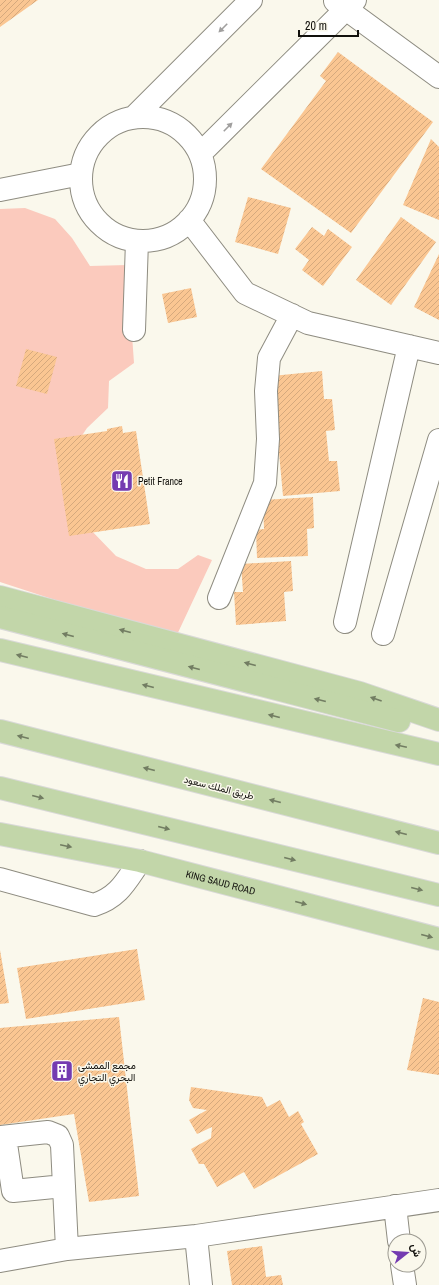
<svg xmlns="http://www.w3.org/2000/svg" width="439" height="1285" font-family="'Archivo Narrow',Vazirmatn,sans-serif">
  <defs>
    <pattern id="building-hatch" width="6" height="6" patternUnits="userSpaceOnUse"><rect width="6" height="6" fill="#fac692"/><path d="M-1 1l2-2M0 6l6-6M5 7l2-2" fill="none" stroke="#d5a97d"/></pattern>
  </defs>
  <rect width="100%" height="100%" fill="#faf8ec"/>
  <!-- green -->
  <path fill="#fbcabd" d="M25,208L55,219L72,238L90,266L127,265L134,363L109,381L108,408L87,428L73,449L87,526L116,556L146,569H178L198,555L212,560L175,639L0,582V209Z"/>
  <!-- building -->
  <path fill="url(#building-hatch)" d="M0,0H38L0,27Z
    M338,52L433,122L351,233L261,169L326,81L320,76Z
    M431,139L439,147V220L403,205Z
    M248,197L291,208L278,254L235,242Z
    M401,217L436,242L391,305L356,280Z
    M312,227L324,236L328,229L352,247L323,286L302,270L309,260L295,249Z
    M439,254V320L414,307Z
    M191,288L197,317L168,323L162,294Z
    M26,349L57,357L47,394L16,386Z
    M322,371L324,399H332L335,430L326,431L329,461H337L340,491L283,496L272,376Z
    M122,426L123,433L136,431L150,524L69,536L54,439L107,431V429Z
    M313,497L314,528L307,529L308,556L257,558L256,530L264,529L263,500Z
    M291,561L293,591L284,592L286,621L236,625L234,592H243L241,564Z
    M137,949L145,1000L26,1019L17,968Z
    M0,950L9,1003L0,1004Z
    M423,998L439,1002V1075L407,1070Z
    M119,1017L139,1196L89,1202L74,1114L0,1125V1028Z
    M191,1087L262,1097L267,1107L280,1100L289,1117L298,1111L304,1122L301,1124L318,1154L254,1189L244,1172L217,1187L204,1164H199L191,1149L211,1138L212,1127L197,1134L189,1120L207,1110L193,1108L189,1100Z
    M262,1246L266,1277L281,1275L283,1285H232L227,1251Z"/>
  <g fill="none" stroke-linecap="round" stroke-linejoin="round">
    <!-- minor casing -->
    <g stroke="#8e8c81" stroke-width="24">
      <path id="minor" d="M335,1L439,77
        M134,117L251,0
        M81 179a62 62 0 1 1 124 0a62 62 0 1 1-124 0Z
        M200,154L355,0
        M0,190L81,174
        M189,220L245,293L308,323L439,353
        M134,330L137,241
        M219,598L265,483L268,439L266,391L269,358L292,315
        M345,622L409,346
        M383,634L439,440
        M0,879L94,905C119,897 126,881 140,861
        M0,1137L48,1132L58,1136L62,1145L67,1249
        M5,1137L13,1191L64,1186
        M395,1206L399,1241
        M196,1236L201,1285
        M0,1261L67,1249L196,1236L439,1200
        M402,1265L405,1285"/>
    </g>
    <!-- major casing -->
    <g stroke="#d9d9d8" stroke-width="24">
      <g id="major">
        <path d="M0,597L360,693L439,720"/>
        <path d="M0,617L399,721"/>
        <path d="M0,650L439,754"/>
        <path d="M0,731L439,843"/>
        <path d="M0,788L439,895"/>
        <path id="s1" d="M0,834L140,861L439,939"/>
      </g>
    </g>
    <!-- minor -->
    <use href="#minor" stroke="#fff" stroke-width="22"/>
    <!-- major -->
    <use href="#major" stroke="#c2d6a9" stroke-width="22"/>
  </g>
  <!-- one-way arrows -->
  <defs><path id="oneway-solid" d="M-6-.8H1V-3.2L6.5 0L1 3.2V.8H-6Z"/></defs>
  <g fill="#a09f9e">
    <use href="#oneway-solid" transform="translate(223 28) rotate(135)"/>
    <use href="#oneway-solid" transform="translate(228 127) rotate(-45)"/>
  </g>
  <g fill="#727d62">
    <use href="#oneway-solid" transform="translate(125 631) rotate(-165)"/>
    <use href="#oneway-solid" transform="translate(68 635) rotate(-165)"/>
    <use href="#oneway-solid" transform="translate(22 656) rotate(-166)"/>
    <use href="#oneway-solid" transform="translate(250 664) rotate(-165)"/>
    <use href="#oneway-solid" transform="translate(194 668) rotate(-165)"/>
    <use href="#oneway-solid" transform="translate(148 686) rotate(-166)"/>
    <use href="#oneway-solid" transform="translate(376 699) rotate(-161)"/>
    <use href="#oneway-solid" transform="translate(320 700) rotate(-166)"/>
    <use href="#oneway-solid" transform="translate(274 716) rotate(-166)"/>
    <use href="#oneway-solid" transform="translate(23 737) rotate(-166)"/>
    <use href="#oneway-solid" transform="translate(401 746) rotate(-168)"/>
    <use href="#oneway-solid" transform="translate(149 769) rotate(-166)"/>
    <use href="#oneway-solid" transform="translate(38 797) rotate(14)"/>
    <use href="#oneway-solid" transform="translate(275 801) rotate(-166)"/>
    <use href="#oneway-solid" transform="translate(164 828) rotate(14)"/>
    <use href="#oneway-solid" transform="translate(401 833) rotate(-166)"/>
    <use href="#oneway-solid" transform="translate(66 846) rotate(12)"/>
    <use href="#oneway-solid" transform="translate(290 859) rotate(14)"/>
    <use href="#oneway-solid" transform="translate(417 889) rotate(14)"/>
    <use href="#oneway-solid" transform="translate(301 903) rotate(15)"/>
    <use href="#oneway-solid" transform="translate(427 936) rotate(15)"/>
  </g>
  <!-- icons -->
  <defs>
    <g id="restaurant-square" transform="scale(1.15)"><rect x="-9" y="-9" width="18" height="18" rx="4" fill="#743bb1" stroke="#faf8ec"/><path d="M-5-6h1v4h1v-4h1v4h1v-4h1v5L-1.5 .5V6h-2V.5L-5-1ZM5-6V6H3V1.5H1.5Q1.5-4 5-6Z" fill="#fff"/></g>
    <g id="building-square" transform="scale(1.15)"><rect x="-9" y="-9" width="18" height="18" rx="4" fill="#743bb1" stroke="#faf8ec"/><path d="M-4-6H4V6H1V3H-1V6H-4ZM-2.5-4.3h1.7v1.8h-1.7ZM.8-4.3h1.7v1.8H.8ZM-2.5-1h1.7V.8h-1.7ZM.8-1h1.7V.8H.8Z" fill="#fff"/></g>
  </defs>
  <g fill-rule="evenodd">
    <use href="#restaurant-square" x="122" y="481"/>
    <use href="#building-square" x="62" y="1071"/>
  </g>
  <g text-anchor="middle" stroke-width="3" stroke-linejoin="round" paint-order="stroke">
    <!-- poi labels -->
    <g font-size="10" fill="#11100c" stroke="#faf8ec" text-anchor="start">
      <text x="138" y="485">Petit France</text>
      <text x="78" y="1069">مجمع الممشى<tspan x="78" dy="12">البحري التجاري</tspan></text>
    </g>
    <!-- street labels -->
    <g font-size="10" fill="#11100c" stroke="#faf8ec">
      <text transform="translate(219 787) rotate(14)" y="4">طريق الملك سعود</text>
      <text dy="4" stroke="none"><textPath href="#s1" startOffset="226">KING SAUD ROAD</textPath></text>
    </g>
  </g>
  <!-- north arrow -->
  <g transform="translate(407 1253) rotate(73)"><circle r="19" fill="#faf8ec" stroke="#9d9b92"/>
  <path d="M0-3L7 15L0 10L-7 15Z" fill="#743bb1"/>
  <text y="-6" font-size="11" font-weight="bold" text-anchor="middle" fill="#11100c">ش</text>
  </g>
  <!-- scale -->
  <path d="M299 30v6h59v-6" fill="none" stroke="#11100c" stroke-width="2"/>
  <text x="305" y="30" font-size="12" fill="#11100c" stroke="#faf8ec" stroke-width="3" paint-order="stroke">20 m</text>
</svg>
